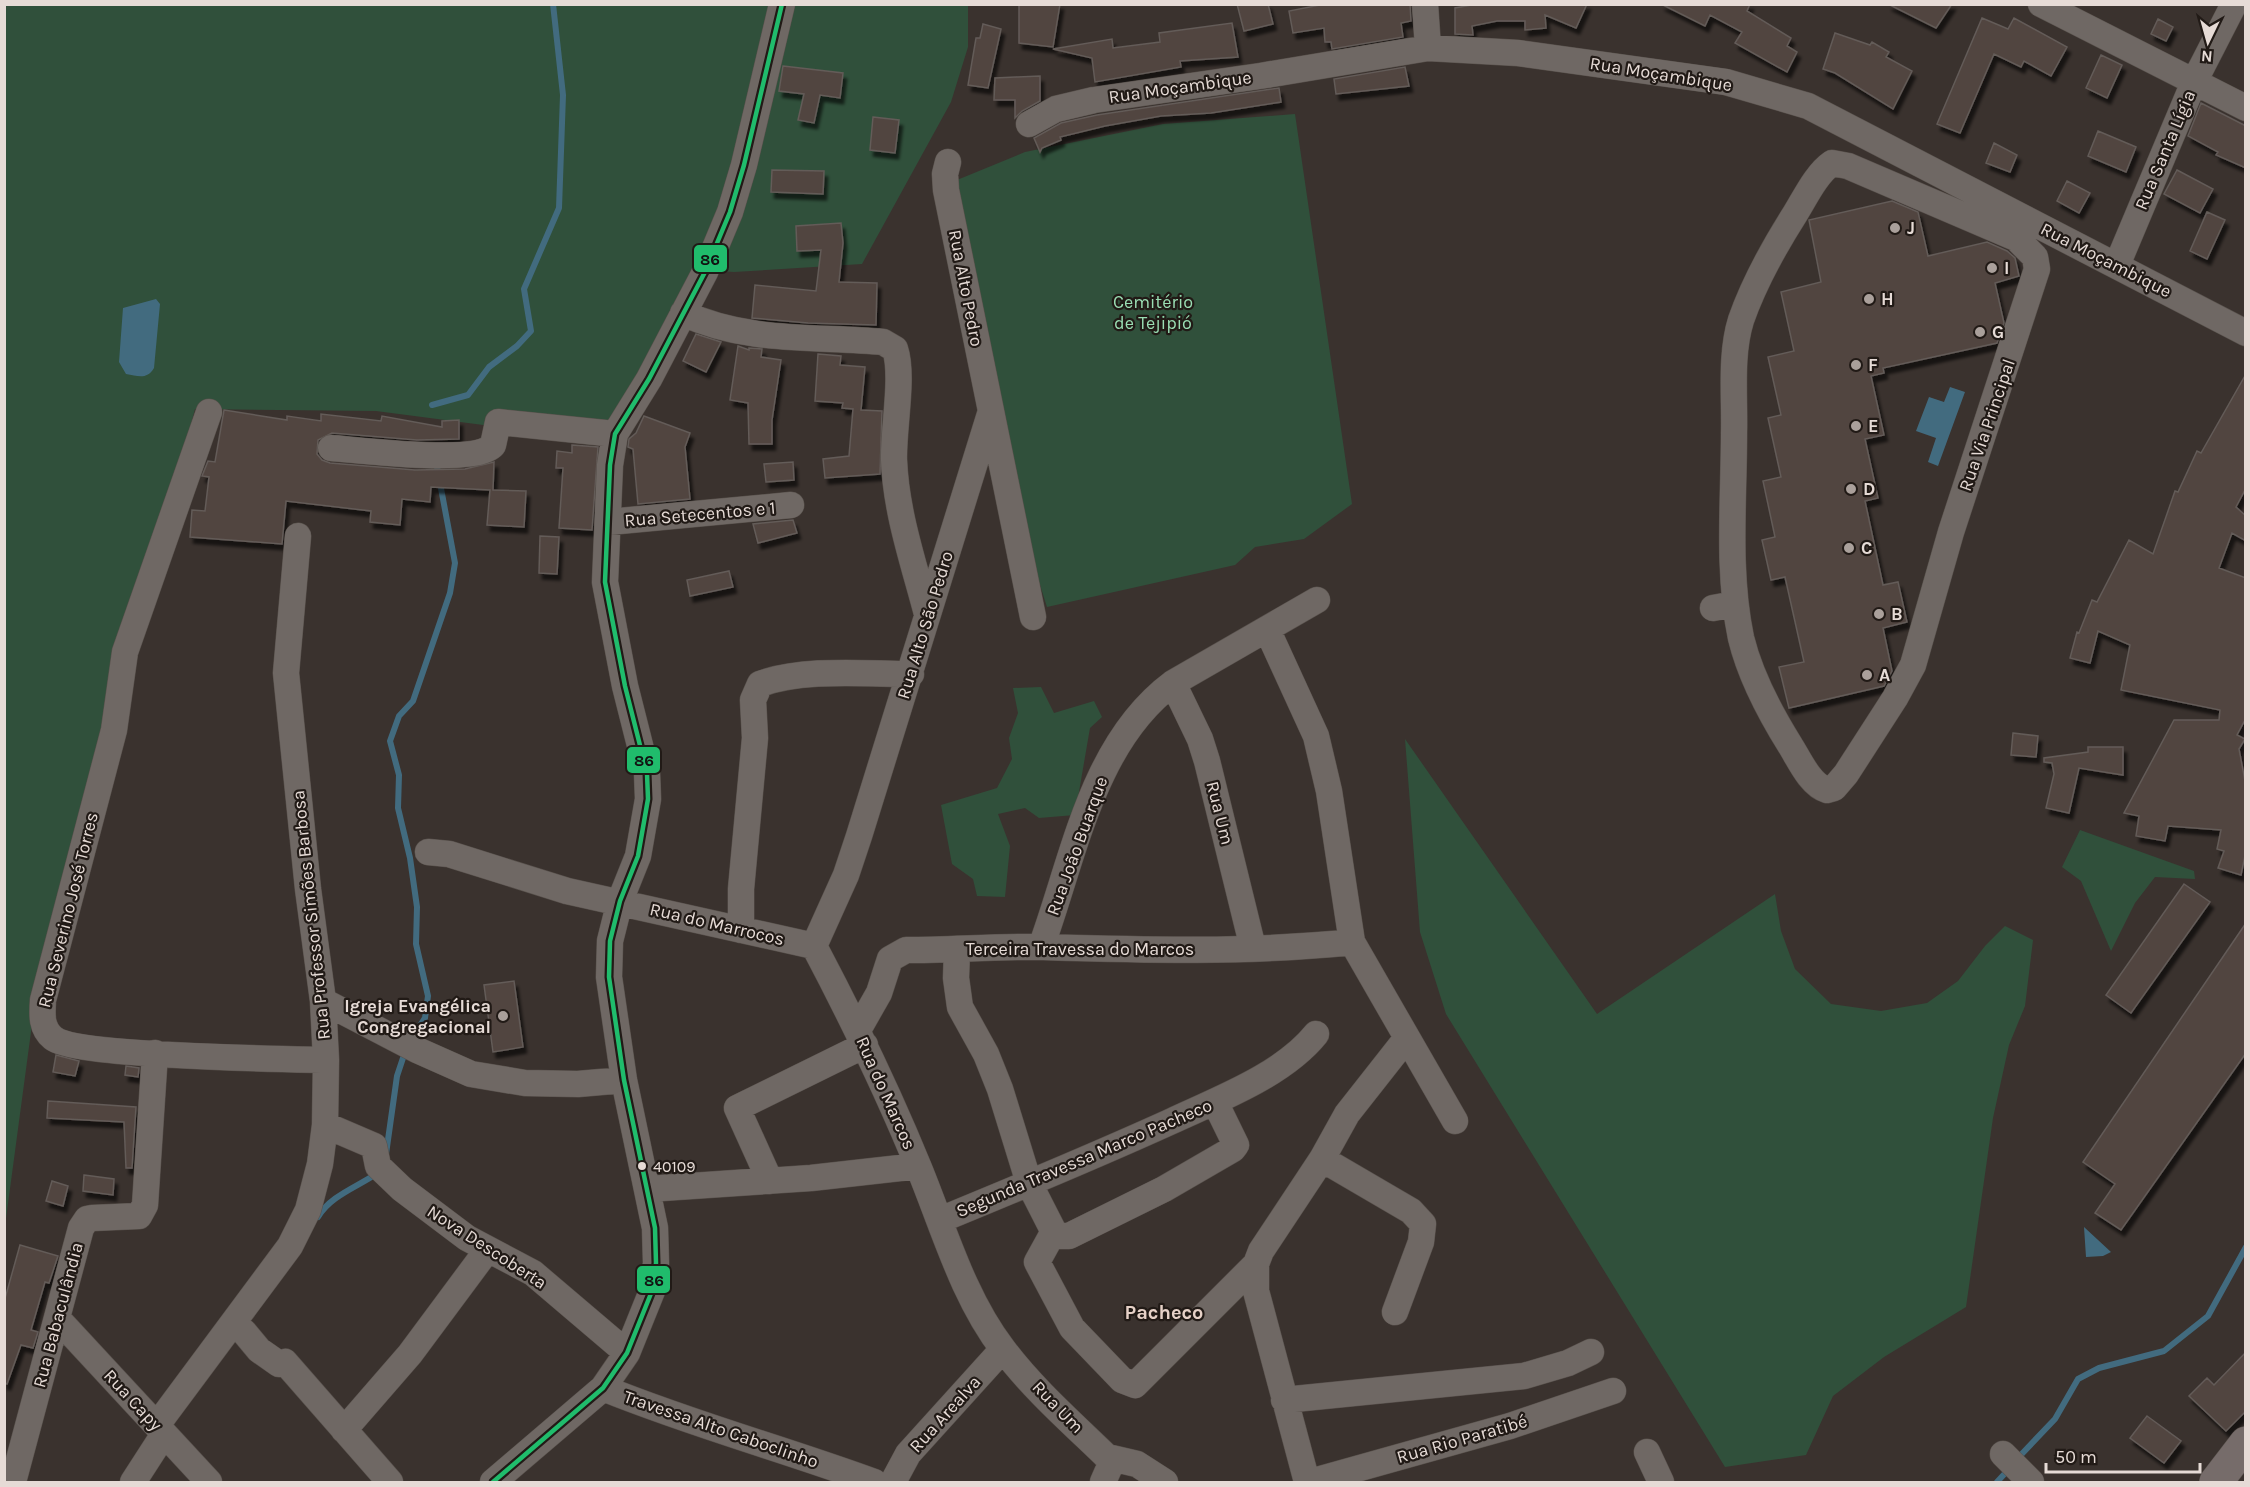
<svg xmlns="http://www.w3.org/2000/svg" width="2250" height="1487" font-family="Karla,sans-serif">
  <defs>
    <filter id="shadow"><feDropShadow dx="3.5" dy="6" stdDeviation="1.5" flood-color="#0009"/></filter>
  </defs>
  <rect width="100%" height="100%" fill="#3a322e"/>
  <!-- green -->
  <path fill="#30503b" d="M5,5H968V47L951,102L862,264L734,272L703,270L607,441L376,411L195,409L33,1017L5,1226Z
    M1295,114L1352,504L1304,539L1255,547L1235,565L1047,607C1002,469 982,323 957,180L1025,152L1163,124Z
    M1041,687L1054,713L1094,701L1102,717L1090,728L1075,815L1039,818L1025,808L998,814L1010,846L1005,897L977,896L973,879L952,864L941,805L997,788L1012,759L1009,738L1018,713L1013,688Z
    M1405,739L1597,1014L1775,894L1781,931L1795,969L1831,1004L1881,1011L1927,1003L1958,981L1985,946L2005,926L2033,940L2025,1006L2009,1045L1993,1118L1966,1307L1884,1357L1833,1396L1806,1455L1725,1467L1446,1014L1420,932Z
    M2080,830L2194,871L2195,879L2155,877L2135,903L2111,951L2081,881L2062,867Z"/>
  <!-- water -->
  <path fill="#426b7f" d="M156,299L160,304L154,368C147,380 138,376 126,374L119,362L123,308Z
    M1950,387L1965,392L1938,466L1928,462L1936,438L1916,431L1929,397L1944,402Z
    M2084,1227L2111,1252L2103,1256L2086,1257Z"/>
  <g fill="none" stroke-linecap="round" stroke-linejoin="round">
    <!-- stream -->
    <path stroke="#426b7f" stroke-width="6" d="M432,405L468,395L489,367L517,346L531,331L524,289L559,208L563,95L553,4
      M412,1038L425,1018L428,996L416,944L417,907L410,858L398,808L399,775L390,741L399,716L413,701L450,593L455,563L437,467
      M386,1154L397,1076L405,1052
      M318,1217C330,1196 357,1187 376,1174
      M2017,1459L2055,1419L2078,1379L2099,1368L2164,1351L2208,1316L2246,1247
      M1997,1482L2009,1469"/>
  </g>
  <!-- building -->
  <path fill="#514540" stroke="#635b58" stroke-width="1.5" filter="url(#shadow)" d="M1060,4L1053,47L1019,43V5Z
    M1237,4H1268L1273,24L1244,31Z
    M1325,4H1410L1411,21L1401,23L1403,37L1332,49L1331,42H1325L1324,28L1293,33L1289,11Z
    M1477,4H1587L1576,28L1545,15L1546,28L1525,30V21H1497L1472,26L1473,35L1455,34V8Z
    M1661,4H1750L1747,11L1791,38L1787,46L1797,52L1787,72L1735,43L1742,32L1710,15L1705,26Z
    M1888,4H1952L1936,28Z
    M1982,18L2008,29L2014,18L2067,47L2051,76L2024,61L2021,67L1994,54L1960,133L1937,124Z
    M2158,19L2173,27L2166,41L2151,34Z
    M1232,23L1238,57L1180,61L1181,67L1095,82L1092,58L1053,49L1112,39L1113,48L1160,42L1159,33Z
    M983,24L1001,29L988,88L968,85L976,38H980Z
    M1835,33L1870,45L1872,42L1889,52L1886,57L1912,71L1893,109L1835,73L1823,69Z
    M2101,55L2122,65L2107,98L2086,88Z
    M783,66L843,73L840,98L820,95L814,123L798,120L804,94L779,91Z
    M1405,67L1409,86L1336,94L1334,79Z
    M1040,76V101L1022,111L1015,118V100H994L995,78Z
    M1279,88L1281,102L1211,113L1161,116L1105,126L1060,137L1061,140L1042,148L1040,152L1034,138L1061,123L1097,115Z
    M2201,103L2246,126V168L2216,155L2218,152L2188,136Z
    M873,117L899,120L895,153L870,150Z
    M2098,131L2136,147L2126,172L2088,156Z
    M1994,143L2017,155L2010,172L1986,163Z
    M772,170L824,171L823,194L771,192Z
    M2177,170L2213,189L2200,213L2164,194Z
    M2067,181L2090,193L2079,213L2057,201Z
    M1892,201L1918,212L1928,256L1987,242L2007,251L2015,258L2019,276L1995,283L2004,323L1997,343L1883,368L1884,373L1871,376L1884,435L1865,439L1878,498L1865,501L1883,585L1898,582L1907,622L1883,628L1892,671L1884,686L1789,708L1779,667L1804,662L1785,577L1771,580L1762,540L1775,537L1763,481L1781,477L1768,418L1781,415L1768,357L1794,351L1781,292L1821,282L1809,220Z
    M2207,212L2225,220L2207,259L2190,251Z
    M841,223L843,243L839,282L877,283L876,325L808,323L752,318L755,285L816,291L821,250L797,251L796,226Z
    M696,334L721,342L706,372L683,361Z
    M738,346L749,350V348L762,349L761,357L781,360L772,420V444H749L748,403L730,400Z
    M818,354L841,356L840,365L865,367L861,410L882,411L880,474L825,478L823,459L849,456L853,409L842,408L843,403L815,401Z
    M2246,374V488L2236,507L2246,516V541L2232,533L2219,568L2246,578V718L2237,735L2245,739L2239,749L2246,786V851L2241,875L2218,868L2224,851L2217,849L2221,830L2168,826L2165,841L2136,836L2139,816L2124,813L2174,720H2219L2220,710L2121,690L2130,645L2098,631L2090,663L2070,658L2077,632L2079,633L2092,600L2097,602L2129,540L2153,554L2175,491L2178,492L2197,451L2201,453Z
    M224,410L287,420V416L321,421V414L381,421L382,416L442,427V421L459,420V439L417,440L332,433L318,440L317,454L322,460L330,463L415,470L465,469L494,462L493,490L526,491L524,527L487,525L490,490L431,487L430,502L402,499L400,525L370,522L371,511L286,501L282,544L190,537L192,510L205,511L209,477L202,476L208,461L215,462Z
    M644,416L690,433L685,447L690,499L638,504L633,449L628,447L629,439L636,433Z
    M572,445L598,447L592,530L559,528L563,468H556L557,451L572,453Z
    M793,462L794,480L766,482L764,464Z
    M793,520L797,533L758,543L753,524Z
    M540,536L559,537L557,574L539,573Z
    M729,571L733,587L690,596L687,580Z
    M2013,733L2038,736L2036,757L2011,755Z
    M2088,747H2123V775L2079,768L2069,813L2046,808L2054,774L2052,763L2044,762V758L2088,752Z
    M2184,884L2210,902L2131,1013L2106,995Z
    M2246,923V1053L2121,1230L2095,1213L2115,1184L2083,1162Z
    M514,981L523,1047L493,1052L484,985Z
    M56,1055L79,1061L75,1076L53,1072Z
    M126,1066L139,1068L138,1077L125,1075Z
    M48,1101L136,1107L132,1168H126L124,1122L47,1118Z
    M84,1175L114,1179L113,1195L83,1191Z
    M52,1181L68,1186L63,1206L46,1201Z
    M20,1245L58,1256L49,1283L45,1282L31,1330L38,1332L33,1348L21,1345L7,1384L4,1383V1302Z
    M2246,1352V1411L2226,1431L2189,1396L2207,1378L2214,1385Z
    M2147,1416L2181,1441L2164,1463L2130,1438Z"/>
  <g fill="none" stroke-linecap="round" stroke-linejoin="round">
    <!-- minor casing -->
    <g stroke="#58514c" stroke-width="27">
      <path id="minor" d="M1425,4L1428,48
        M2041,4L2246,108
        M1029,124L1056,109L1094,100L1260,76L1428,48L1518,53L1726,82L1808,106L2246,333
        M948,162L945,174L946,190L1033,617
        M1832,163L1848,166L2016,238L2035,257L2037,269L1951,532L1913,665L1895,698L1846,774L1834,788L1827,790C1810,785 1799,759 1790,745C1770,713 1750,675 1741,638C1727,571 1734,501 1734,433C1735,397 1730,355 1741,320C1754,283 1774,247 1795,214C1805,198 1816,174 1832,163Z
        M2117,265L2194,82L2234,4
        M683,313C746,343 816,336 883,342L895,349C904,376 893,429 894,460C896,513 914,564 927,614
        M209,412L125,652L114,730L43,1000C42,1015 41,1028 53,1038C75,1056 286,1059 326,1060
        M990,414L859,836L846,875L814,946C852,1018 888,1092 919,1168C944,1229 963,1297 1003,1349C1033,1389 1072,1423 1107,1457L1110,1466L1103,1482
        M331,448C359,450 476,465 493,445L498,422L615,434
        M609,522L791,505
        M1713,608L1735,604
        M1267,629L1316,736L1329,791L1352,942L1455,1121
        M1173,683L1200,739L1207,761L1253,948
        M428,852L449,854L567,891L814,946
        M741,930V889L755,738L753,700L760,684C803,668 865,674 911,674
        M1041,947C1074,857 1092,743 1173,683L1317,600
        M957,950L956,978L960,1007L986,1054L1000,1089L1029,1183L1056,1236H1069L1164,1189L1233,1149L1236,1145L1215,1102
        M323,1001L417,1050L471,1074L525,1083L578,1084L624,1080
        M858,1030L879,993L890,959L906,950C952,950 998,946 1043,947C1145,950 1249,953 1352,942
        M325,1125L374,1146L378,1166L402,1189L467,1238L533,1273L627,1353
        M1322,1159L1411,1211L1423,1224L1421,1242L1395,1312
        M770,1181L737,1108L865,1045
        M647,1189L811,1178L918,1166
        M940,1220C1018,1188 1095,1156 1172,1121C1219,1099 1283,1075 1316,1034
        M1053,1233L1037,1262L1072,1328L1122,1380L1135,1385L1256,1264
        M57,1318L209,1482
        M244,1332L259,1350L279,1364L285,1362L390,1482
        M603,1388C691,1424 784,1449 874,1482
        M1284,1400L1524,1376L1568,1363L1591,1352
        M157,1425L290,1246L308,1210L320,1164L325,1125L326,1060L323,1001L308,889L286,673L298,536
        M344,1430L410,1354L488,1249
        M1647,1452L1661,1482
        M2003,1454L2031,1482
        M1107,1457L1137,1464L1165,1482
        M13,1482L81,1228L87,1219L92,1218L139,1216L145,1205L155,1053
        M133,1482L164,1434
        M493,1482L603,1388L627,1353L652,1291L656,1263L655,1228L624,1080L609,977L610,941L620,901L638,856L648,799L647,773L625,686L605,582L610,465L615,434L649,379L705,272L730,212L744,165L782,4
        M893,1482L908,1454L1003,1349
        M1307,1482L1256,1291V1264L1261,1251L1322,1159L1347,1114L1406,1039
        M1310,1482L1510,1426L1613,1391"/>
    </g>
    <!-- major casing -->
    <g stroke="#58514c" stroke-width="34">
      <path id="major" d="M2216,1482L2246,1443"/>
    </g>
    <!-- minor -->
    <use href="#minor" stroke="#6f6864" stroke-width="26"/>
    <!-- major -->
    <use href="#major" stroke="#766c6a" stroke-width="33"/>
    <!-- bus-1 casing -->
    <g stroke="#211a16" stroke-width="9">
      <path id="bus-1" d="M493,1482L603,1388L627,1353L652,1291L656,1263L655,1228L624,1080L609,977L610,941L620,901L638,856L648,799L647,773L625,686L605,582L610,465L615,434L649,379L705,272L730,212L744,165L782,4"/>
    </g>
    <!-- bus-1 -->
    <use href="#bus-1" stroke="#20bc6c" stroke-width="4.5"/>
  </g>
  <!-- markers -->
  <g fill="#aaa09b" stroke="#211a16" stroke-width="2">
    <circle cx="1895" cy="228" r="6"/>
    <circle cx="1992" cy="268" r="6"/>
    <circle cx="1869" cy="299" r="6"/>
    <circle cx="1980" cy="332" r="6"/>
    <circle cx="1856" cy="365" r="6"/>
    <circle cx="1856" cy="426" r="6"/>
    <circle cx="1851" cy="489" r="6"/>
    <circle cx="1849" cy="548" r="6"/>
    <circle cx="1879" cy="614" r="6"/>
    <circle cx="1867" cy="675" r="6"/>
    <circle cx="503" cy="1016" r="6"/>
  </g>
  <circle fill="#e6dbd6" stroke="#211a16" stroke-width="2" cx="642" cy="1166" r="5"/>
  <g text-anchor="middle" stroke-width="4.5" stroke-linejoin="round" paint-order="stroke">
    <!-- bus labels -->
    <g font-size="16" fill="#e6dbd6" stroke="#211a16" text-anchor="start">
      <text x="653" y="1172">40109</text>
    </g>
    <!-- street labels -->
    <g font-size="18" fill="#e6dbd6" stroke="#211a16">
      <text transform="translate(1661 74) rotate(9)" y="6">Rua Moçambique</text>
      <text transform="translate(1180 87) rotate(-8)" y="6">Rua Moçambique</text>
      <text transform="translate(2165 150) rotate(-67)" y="6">Rua Santa Lígia</text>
      <text transform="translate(2106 260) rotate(27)" y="6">Rua Moçambique</text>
      <text transform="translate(966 288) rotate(79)" y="6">Rua Alto Pedro</text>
      <text transform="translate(1987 425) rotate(-71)" y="6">Rua Via Principal</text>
      <text transform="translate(700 514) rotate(-5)" y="6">Rua Setecentos e 1</text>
      <text transform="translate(925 625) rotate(-73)" y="6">Rua Alto São Pedro</text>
      <text transform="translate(1220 813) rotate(76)" y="6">Rua Um</text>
      <text transform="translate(1077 846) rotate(-70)" y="6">Rua João Buarque</text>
      <text transform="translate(68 910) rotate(-76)" y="6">Rua Severino José Torres</text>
      <text transform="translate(311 915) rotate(-96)" y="6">Rua Professor Simões Barbosa</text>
      <text transform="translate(717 924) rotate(13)" y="6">Rua do Marrocos</text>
      <text x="1080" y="955">Terceira Travessa do Marcos</text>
      <text transform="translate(886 1093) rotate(66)" y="6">Rua do Marcos</text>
      <text transform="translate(1084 1158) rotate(-23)" y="6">Segunda Travessa Marco Pacheco</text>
      <text transform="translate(487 1247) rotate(33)" y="6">Nova Descoberta</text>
      <text transform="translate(58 1315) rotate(-75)" y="6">Rua Babaculândia</text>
      <text transform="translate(133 1400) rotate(47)" y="6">Rua Capy</text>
      <text transform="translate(1058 1407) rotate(46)" y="6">Rua Um</text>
      <text transform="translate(945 1414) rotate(-48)" y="6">Rua Arealva</text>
      <text transform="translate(721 1429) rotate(19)" y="6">Travessa Alto Caboclinho</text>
      <text transform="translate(1462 1439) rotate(-16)" y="6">Rua Rio Paratibé</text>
    </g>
    <!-- poi labels -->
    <g font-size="18" font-weight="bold" fill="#e6dbd6" stroke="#211a16" text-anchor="start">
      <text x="1907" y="234">J</text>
      <text x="2004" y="274">I</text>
      <text x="1881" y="305">H</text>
      <text x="1992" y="338">G</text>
      <text x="1868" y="371">F</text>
      <text x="1868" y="432">E</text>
      <text x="1863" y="495">D</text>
      <text x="1861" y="554">C</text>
      <text x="1891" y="620">B</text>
      <text x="1879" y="681">A</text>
      <text x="491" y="1012" text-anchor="end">Igreja Evangélica<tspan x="491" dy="21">Congregacional</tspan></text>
    </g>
    <!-- park labels -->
    <g font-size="18" fill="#9adeb3" stroke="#211a16">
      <text x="1153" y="308">Cemitério<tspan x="1153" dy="21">de Tejipió</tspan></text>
    </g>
    <!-- neighbourhood labels -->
    <g font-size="20" font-weight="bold" fill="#e6d1c7" stroke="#211a16">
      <text x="1164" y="1319">Pacheco</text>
    </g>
  </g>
  <g stroke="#211a16" stroke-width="2">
    <rect x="693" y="244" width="35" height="29" rx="6" fill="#20bc6c"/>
    <rect x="626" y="746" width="35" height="28" rx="6" fill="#20bc6c"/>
    <rect x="636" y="1265" width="35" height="29" rx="6" fill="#20bc6c"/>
  </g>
  <g font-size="16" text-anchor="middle" font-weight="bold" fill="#111">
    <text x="710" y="265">86</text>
    <text x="644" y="766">86</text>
    <text x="654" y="1286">86</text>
  </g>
  <!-- border -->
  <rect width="2250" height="1487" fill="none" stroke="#e6dbd6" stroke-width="12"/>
  <!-- north arrow -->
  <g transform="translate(2208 42) rotate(185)" stroke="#211a16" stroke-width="4.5" paint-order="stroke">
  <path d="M0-4.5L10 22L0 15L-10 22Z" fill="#e6dbd6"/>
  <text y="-9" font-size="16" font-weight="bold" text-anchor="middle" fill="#e6dbd6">N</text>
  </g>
  <!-- scale -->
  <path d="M2046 1463v9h154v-9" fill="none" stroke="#e6dbd6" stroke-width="3"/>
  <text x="2055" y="1463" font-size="18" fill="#e6dbd6" stroke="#211a16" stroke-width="4.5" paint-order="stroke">50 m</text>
</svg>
